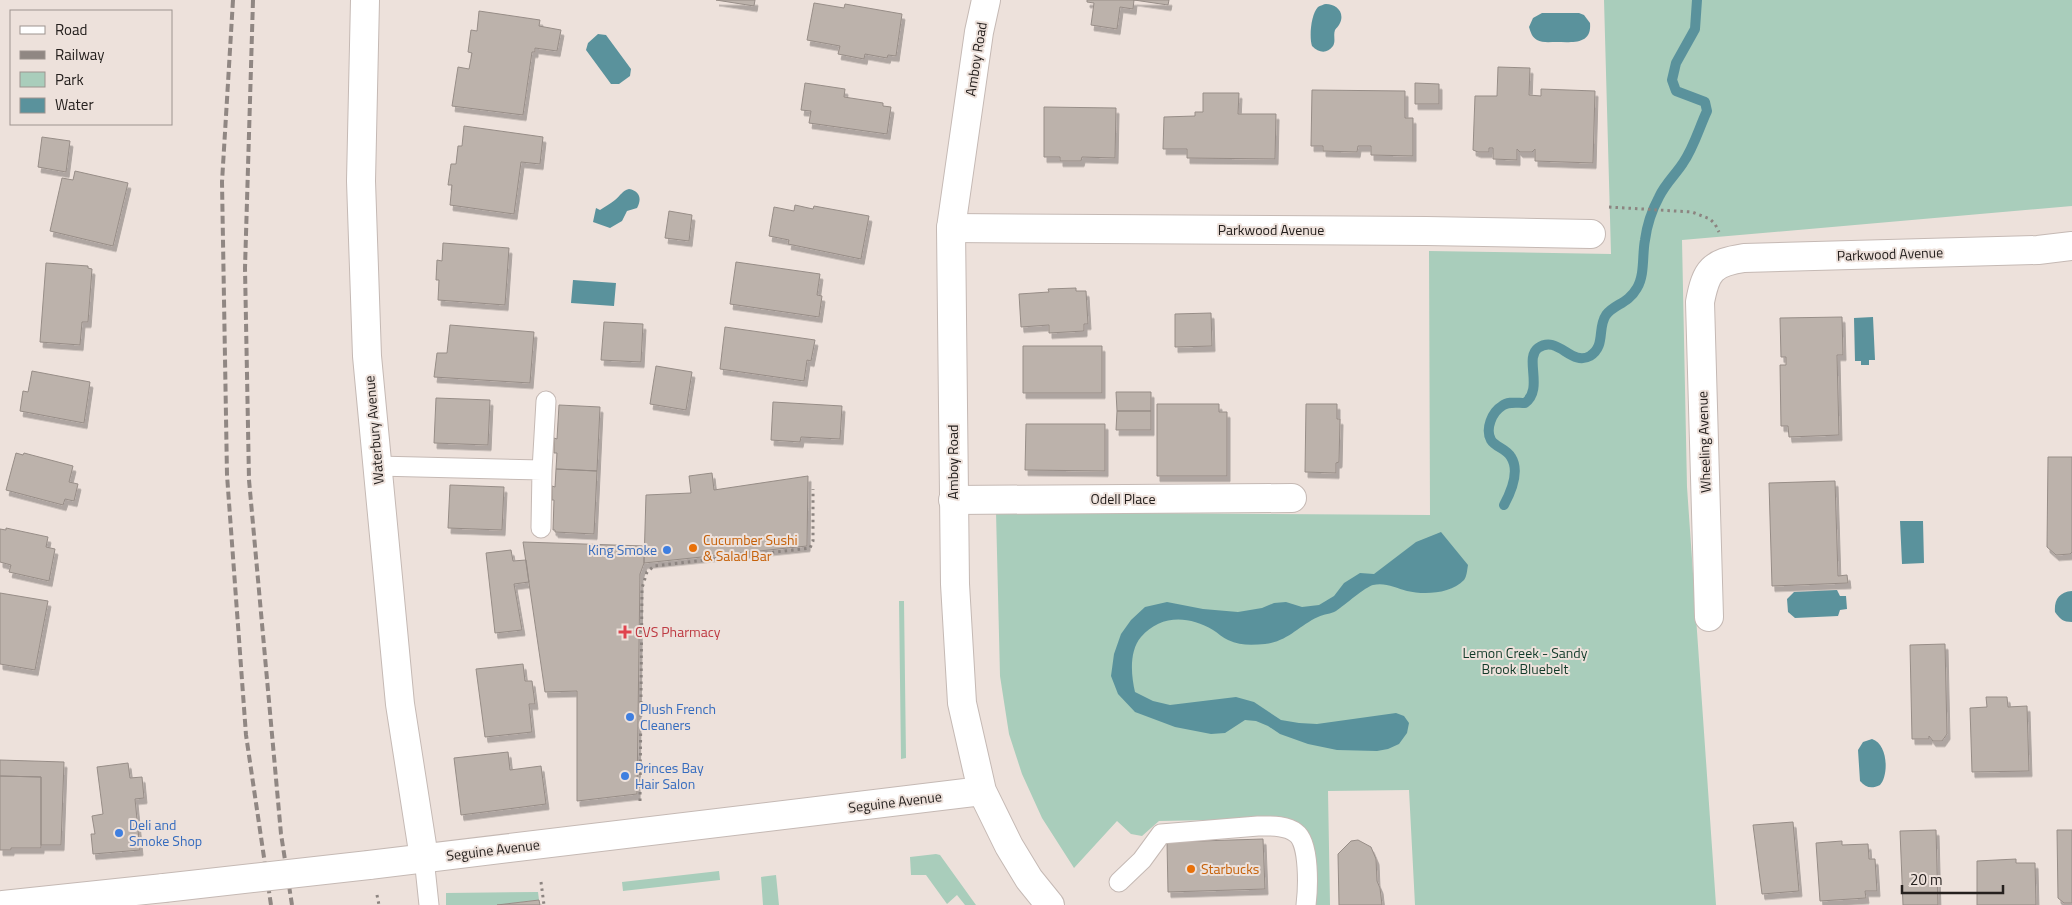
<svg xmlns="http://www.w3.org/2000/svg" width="2072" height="905" font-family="'Titillium Web',sans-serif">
  <defs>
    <filter id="shadow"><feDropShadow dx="3" dy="5.5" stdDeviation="0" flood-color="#0004"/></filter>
  </defs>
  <rect width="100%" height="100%" fill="#ede1db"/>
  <!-- green -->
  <path fill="#a9cdbb" d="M1604,0H2072V206L1682,240L1687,487L1716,905H1415L1409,790L1328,791L1330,905H1316L1315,863L1268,819L1159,821L1142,836L1131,834L1117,821L1074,868L1042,818L1022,774L1009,734L1000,676L996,512L1430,515L1429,251L1611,254Z
    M899,601H904L906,758L901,759Z
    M936,854L940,855L976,905H965L957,895L947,904L926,875H911L910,857Z
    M719,871L720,880L623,891L622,882Z
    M776,875L779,905H763L761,877Z
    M538,892L539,900L497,905H446V893Z"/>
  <!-- water -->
  <path fill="#5a929c" d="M1326,4C1336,4 1345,12 1340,23C1339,26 1336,28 1335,30C1333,36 1336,41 1333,46C1327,54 1319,53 1312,46C1309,37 1311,14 1318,7C1320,6 1324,4 1326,4Z
    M1542,13H1579L1584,15L1590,23C1592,45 1572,42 1556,42C1550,42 1542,43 1537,40C1532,37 1531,33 1529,27L1533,18Z
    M598,34L606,35L631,69L630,76L619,84H611L586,50L588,43Z
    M629,189C640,191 642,199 637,208L627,211L622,221L610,228L593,222L596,208L600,210C605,207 611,203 615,200C621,195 622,191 629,189Z
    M573,280L616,283L614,306L571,303Z
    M1873,317L1875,360H1869V365H1861V361H1855L1854,318Z
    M1923,521L1924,563L1902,564L1900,521Z
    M1441,532L1468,565C1467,570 1467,576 1464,580C1451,594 1424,595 1407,591C1396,588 1385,582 1373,585C1365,587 1345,605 1336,611C1331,614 1324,614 1318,617C1298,626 1289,641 1265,644C1253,645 1240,646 1228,640C1223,638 1218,633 1213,630C1188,615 1160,615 1141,637C1129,651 1131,675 1135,692L1153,701L1170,705L1236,697L1254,702L1281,720L1299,723L1317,724L1396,713L1404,716L1409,723L1407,733L1399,744L1388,749L1377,751L1337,750L1308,744L1280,734L1268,726L1256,721L1245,720L1225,733L1211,734L1175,727L1135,712L1118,694L1111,676L1114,654L1121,634L1131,620L1145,607L1167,602L1203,609L1238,612L1262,608L1274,603L1286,602L1302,607L1319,605L1334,596L1344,583L1360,573L1374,574L1416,542Z
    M1837,590L1840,596H1846L1847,609L1840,610L1838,616L1795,618L1788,612L1787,599L1794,592Z
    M2072,591V622C2063,622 2060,619 2055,612C2054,600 2059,592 2072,591Z
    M1872,739C1888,744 1889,775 1880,785C1872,789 1866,788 1860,781L1858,750L1863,742Z"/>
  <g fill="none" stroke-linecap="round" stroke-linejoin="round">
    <!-- stream -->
    <path stroke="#5a929c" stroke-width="10" d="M1504,505C1511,492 1520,471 1511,457C1507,449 1495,447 1491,440C1485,429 1492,412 1502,406C1508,401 1517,403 1525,403C1544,389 1524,358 1538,348C1558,334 1571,367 1590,356C1606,346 1597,328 1606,315C1614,304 1628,304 1637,288C1645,275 1642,255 1645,240C1647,225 1652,210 1659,197C1665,184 1676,174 1683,163C1694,147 1699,128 1707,111L1705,102L1676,91L1672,80L1676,63L1695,29L1697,0"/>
  </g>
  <!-- building -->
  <path fill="#bcb2ab" stroke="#978d87" filter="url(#shadow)" d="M716,0H755L754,6Z
    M1087,0H1169L1168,5L1134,0L1133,9L1120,7L1117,29L1091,25L1094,3L1087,2Z
    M814,3L844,8L845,4L902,14L896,56L888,55L887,58L865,54L864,59L838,54L840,46L807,40Z
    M479,11L540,20L539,26L561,30L557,51L535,48V52H532L523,115L452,106L458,67L469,69L472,53L468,52L471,30L477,31Z
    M1498,67L1530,68L1529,95L1541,96V89L1595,91L1593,163L1535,161V149L1532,152H1520L1517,149V160L1493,159V148H1489V152H1478L1473,150L1475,96H1497Z
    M805,83L845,89L844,97L883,103V106L891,107L887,134L809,123L811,111L801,110Z
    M1415,83L1439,84V104H1415Z
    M1312,90L1405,91V118H1413V156L1371,155V146H1358L1357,152L1323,151V146H1311Z
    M1203,93H1239L1238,114H1276L1275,159L1187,158V149H1163L1164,117L1195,116V112H1203Z
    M1044,107L1116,108L1115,158L1082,157L1081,161H1060V157H1044Z
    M464,126L543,137L540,164L521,162L514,214L450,205L452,185H448L451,164H456L458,146H462Z
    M42,137L70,141L66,172L38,167Z
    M75,171L128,183L113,246L50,231L62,178L73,180Z
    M795,205L813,209L814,206L869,216L861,259L788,244L789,240L769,236L774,207L794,211Z
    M669,211L692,215L689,241L665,238Z
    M443,243L509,248L505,305L438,300L439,280H436L437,260L442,261Z
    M736,262L820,274L817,295L822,296L819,317L730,304Z
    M46,263L88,266V268L92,269L88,322H82L80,345L40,342Z
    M1076,288V291H1086L1088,324H1084V331L1049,333V325L1021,327L1019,294L1049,292L1048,289Z
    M1211,313L1212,346L1175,347V314Z
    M1842,317L1843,355H1837L1839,435L1789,437L1788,426H1781L1780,365H1786V357H1781L1780,318Z
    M604,322L643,324L641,362L601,360Z
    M450,325L534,332L530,383L434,377L437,353H447Z
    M725,327L815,340L811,361L807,360L804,381L720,369Z
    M1023,346H1102V393H1023Z
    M656,366L692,372L686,410L650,404Z
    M32,371L90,382L84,423L20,411L23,391L28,392Z
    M1116,392H1151V411H1117Z
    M436,398L490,400L488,445L434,443Z
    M773,402L842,406L840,439L801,437L800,442L771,440Z
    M1157,404H1219V412H1227V476H1157Z
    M1306,404H1337V419H1340L1339,462L1336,463V473L1305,472Z
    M559,405L600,407L597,471L556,469L557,453H554V438L557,439Z
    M1117,411H1151V430H1116Z
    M1026,424H1105V471L1025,470Z
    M16,453L23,455L24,453L73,466L69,482L78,484L74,501L65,499L63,505L6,490Z
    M2048,457H2072V552L2070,554L2056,555L2047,547Z
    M556,469L597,471L594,534L555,532V530H553L554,500H552V486L555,487Z
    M712,473L714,490L808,476L807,546L644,563L646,495L691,493L689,476Z
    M1835,481L1838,576L1847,575L1848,583L1772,586L1769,483Z
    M450,485L504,487L502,530L448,528Z
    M6,528L48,537L46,547L55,549L49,581L9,572L11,565L0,562V529L6,530Z
    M523,542L644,546V563L640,574L637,794L577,801V691L545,692Z
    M511,550L513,561L526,560L529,582L514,584L522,630L495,633L486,553Z
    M0,593L48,601L35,670L0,664Z
    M1945,644L1947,734L1942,741H1933L1929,736V739H1912L1910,645Z
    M523,664L525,681H532L535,704H529L532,732L485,737L476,669Z
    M1986,697H2007L2008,707L2027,706L2029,771L1972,772L1970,708L1987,707Z
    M508,752L510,770L541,766L546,804L461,815L454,758Z
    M0,760L64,762L61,845H41V777L0,776Z
    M128,763L130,778L142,777L144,798L135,799L140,850L93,854L91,834H95L92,816L103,814L97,767Z
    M0,776L41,777V848H11V850H0Z
    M1793,822L1799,891L1762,894L1753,825Z
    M1936,830L1938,905H1903L1900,831Z
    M2057,830H2072V903H2064L2058,898Z
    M1263,839L1265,889L1168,892L1167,842Z
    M1358,840L1371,847L1376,859L1377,881L1380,888L1382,905H1339L1338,854L1351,841Z
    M1842,841V845L1868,844L1869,859H1875L1877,891H1865L1866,898L1820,901L1816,843Z
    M2016,859V863H2035L2036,905H1977V861Z
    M539,900L540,905H497Z"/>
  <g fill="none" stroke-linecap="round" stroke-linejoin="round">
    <!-- lane casing -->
    <g stroke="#c5b9b4" stroke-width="21">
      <path id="lane" d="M377,466L542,470L541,528
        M542,470L546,401
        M424,858L429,905
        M1119,882L1142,860L1161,834L1258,826C1270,826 1286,825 1296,833C1310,843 1308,889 1306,905"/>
    </g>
    <!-- street casing -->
    <g stroke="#c5b9b4" stroke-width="30">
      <path id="street" d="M365,0L361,181L367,356L400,704L424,858
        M951,228L1426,231L1591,234
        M953,500L1292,498
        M1709,617L1700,302C1706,270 1712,263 1744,258L2038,250L2072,246"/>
    </g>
    <!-- secondary casing -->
    <g stroke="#c5b9b4" stroke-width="30">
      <path id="secondary" d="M986,0L979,32L951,228L955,584L962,703L982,791L1009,846L1029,879L1050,905
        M369,865L982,791
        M3,905L164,888"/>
    </g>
    <!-- path -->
    <path stroke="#8c8480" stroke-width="3" stroke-dasharray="2.5 4" stroke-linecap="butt" d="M1609,207L1692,212L1710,219L1715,224L1719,232
      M640,801L642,588L647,572L654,566L810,548L813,541V489
      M541,882L544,905
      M377,895L379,905"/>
    <!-- lane -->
    <use href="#lane" stroke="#fff" stroke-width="19"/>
    <!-- street -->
    <use href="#street" stroke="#fff" stroke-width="28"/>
    <!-- secondary -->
    <use href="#secondary" stroke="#fff" stroke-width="28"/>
    <!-- rail -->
    <path stroke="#908783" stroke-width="4" stroke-dasharray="8 4" stroke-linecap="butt" d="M233,0L222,182L227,475L246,735L271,905
      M253,0L245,268L249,480L281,834L292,905"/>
    <!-- secondary-bridge casing -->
    <g stroke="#c5b9b4" stroke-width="30" stroke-linecap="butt">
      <path id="secondary-bridge" d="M164,888L369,865"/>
    </g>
    <!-- secondary-bridge -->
    <use href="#secondary-bridge" stroke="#fff" stroke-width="28"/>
  </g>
  <!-- markers -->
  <g fill="#e8710a" stroke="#ede1db" stroke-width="2">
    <circle cx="693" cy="548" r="5"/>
    <circle cx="1191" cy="869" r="5"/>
  </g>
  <g fill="#3f7fe0" stroke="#ede1db" stroke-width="2">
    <circle cx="667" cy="550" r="5"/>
    <circle cx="630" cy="717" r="5"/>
    <circle cx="625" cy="776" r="5"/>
    <circle cx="119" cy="833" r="5"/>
  </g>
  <path fill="#e0444e" stroke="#ede1db" stroke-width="2" d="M622.5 624.5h5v5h5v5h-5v5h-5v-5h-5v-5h5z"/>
  <g text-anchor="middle" stroke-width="4" stroke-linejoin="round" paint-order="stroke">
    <!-- street labels -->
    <g font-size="14" fill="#25201e" stroke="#ede1db">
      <text transform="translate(976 59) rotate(-81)" y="5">Amboy Road</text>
      <text x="1271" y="235">Parkwood Avenue</text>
      <text transform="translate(1890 254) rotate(-2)" y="5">Parkwood Avenue</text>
      <text transform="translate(374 430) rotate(-95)" y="5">Waterbury Avenue</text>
      <text transform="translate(1704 442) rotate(-92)" y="5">Wheeling Avenue</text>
      <text transform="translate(953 462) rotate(-90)" y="5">Amboy Road</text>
      <text x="1123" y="504">Odell Place</text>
      <text transform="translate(895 802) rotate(-7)" y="5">Seguine Avenue</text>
      <text transform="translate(493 850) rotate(-7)" y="5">Seguine Avenue</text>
    </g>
    <!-- food labels -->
    <g font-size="14" fill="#c56008" stroke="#ede1db" text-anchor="start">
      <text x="703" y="545">Cucumber Sushi<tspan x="703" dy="16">&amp; Salad Bar</tspan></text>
      <text x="1201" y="874">Starbucks</text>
    </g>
    <!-- shop labels -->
    <g font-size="14" fill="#366cbe" stroke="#ede1db" text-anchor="start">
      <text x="657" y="555" text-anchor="end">King Smoke</text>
      <text x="640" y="714">Plush French<tspan x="640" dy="16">Cleaners</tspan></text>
      <text x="635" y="773">Princes Bay<tspan x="635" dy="16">Hair Salon</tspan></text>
      <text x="129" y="830">Deli and<tspan x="129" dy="16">Smoke Shop</tspan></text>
    </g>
    <!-- health labels -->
    <g font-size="14" fill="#be3a42" stroke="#ede1db" text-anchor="start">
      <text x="635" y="637">CVS Pharmacy</text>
    </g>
    <!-- park labels -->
    <g font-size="14" fill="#133b2a" stroke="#ede1db">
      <text x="1525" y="658">Lemon Creek - Sandy<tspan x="1525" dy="16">Brook Bluebelt</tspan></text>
    </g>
  </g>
  <!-- legend -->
  <rect x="10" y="10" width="162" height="115" fill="#ede1db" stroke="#9d948f"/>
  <rect x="20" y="26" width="25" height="8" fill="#ffffff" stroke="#9d948f"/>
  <text x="55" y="35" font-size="15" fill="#25201e">Road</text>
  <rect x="20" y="51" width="25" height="8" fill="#908783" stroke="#9d948f"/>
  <text x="55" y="60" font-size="15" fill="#25201e">Railway</text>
  <rect x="20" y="72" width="25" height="15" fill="#a9cdbb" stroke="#9d948f"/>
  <text x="55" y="85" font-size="15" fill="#25201e">Park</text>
  <rect x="20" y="98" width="25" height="15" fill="#5a929c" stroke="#9d948f"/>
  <text x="55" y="110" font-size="15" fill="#25201e">Water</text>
  <!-- scale -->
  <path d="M1902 885v8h101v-8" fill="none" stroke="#25201e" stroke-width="2.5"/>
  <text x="1910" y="885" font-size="15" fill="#25201e" stroke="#ede1db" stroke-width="4" paint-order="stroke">20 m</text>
</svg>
